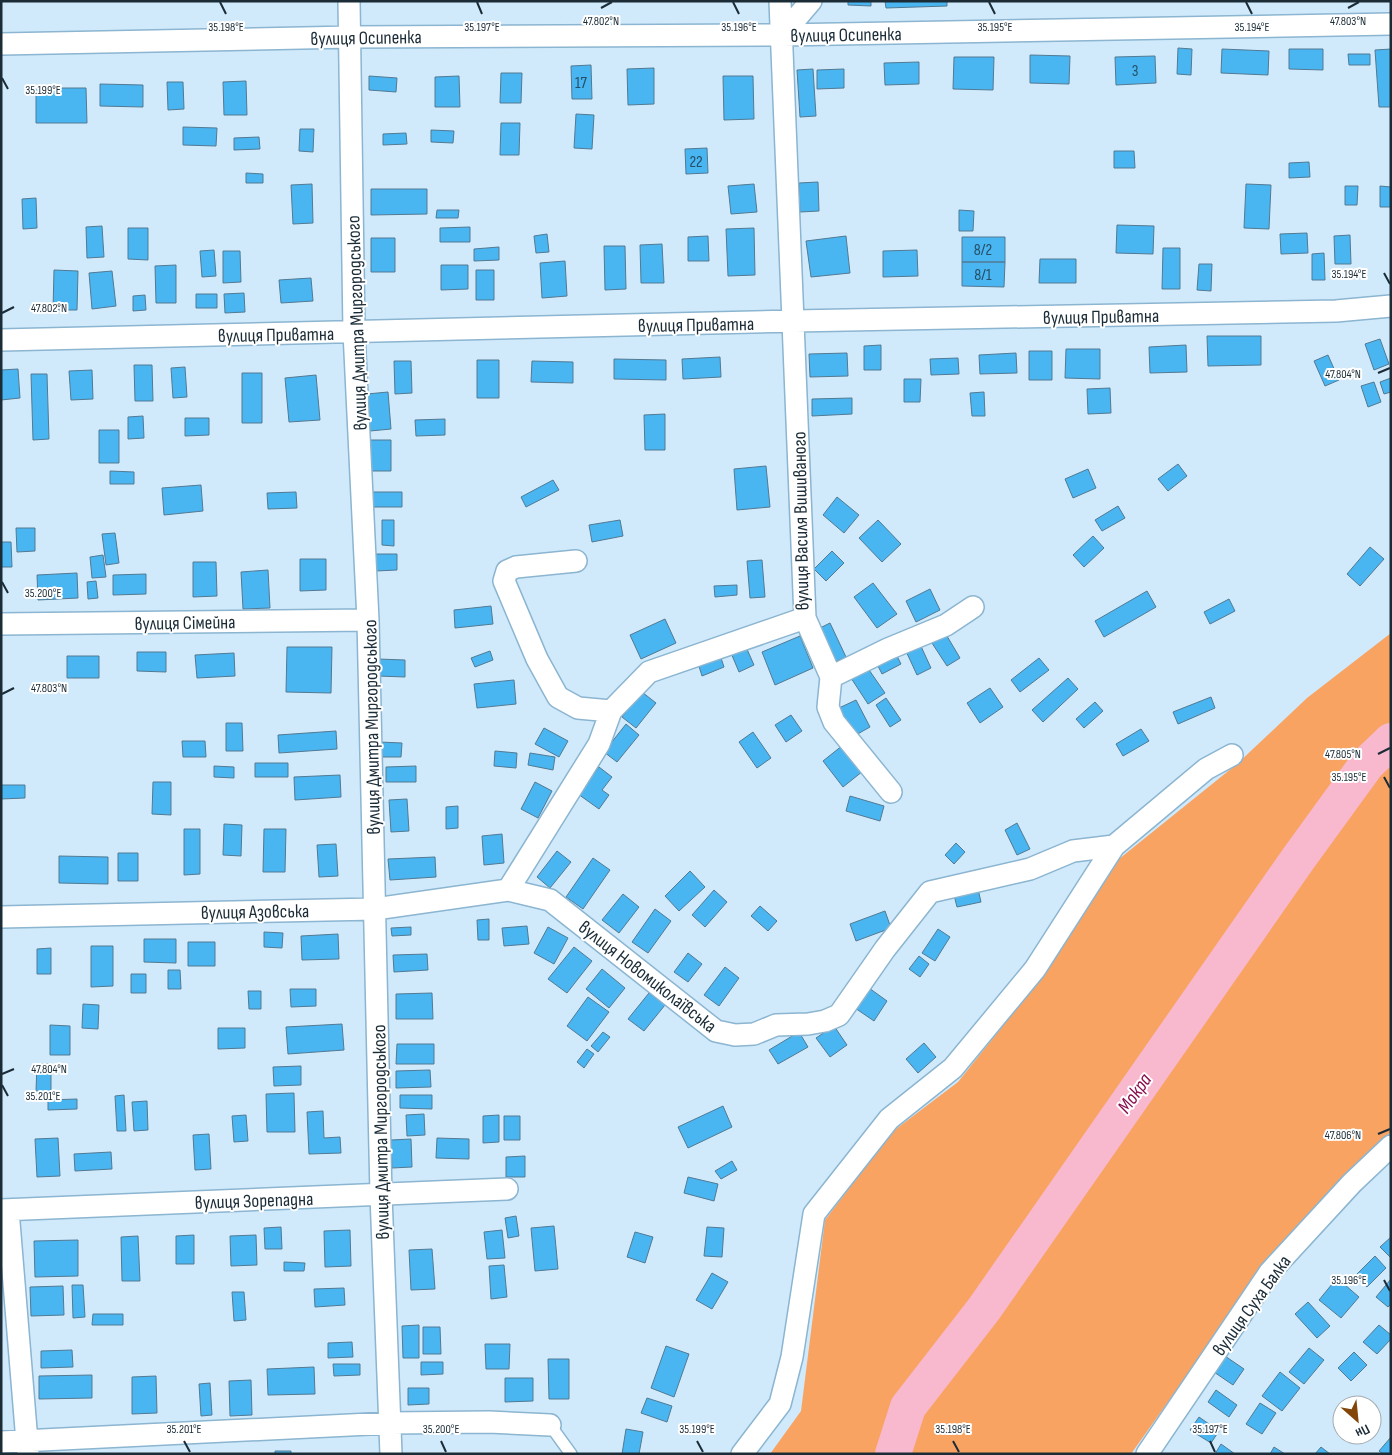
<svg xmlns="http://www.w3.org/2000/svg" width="1392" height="1455" font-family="'Sofia Sans Condensed',sans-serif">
  <rect width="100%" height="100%" fill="#d0eafb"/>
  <!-- green -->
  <path fill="#f8a362" d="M1391,633V1132L1341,1179L1264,1267L1131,1454H770L801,1411L825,1220L892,1132L958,1082L1046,972L1114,863L1237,764L1307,698Z"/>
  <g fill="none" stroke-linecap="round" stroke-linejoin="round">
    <!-- river -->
    <path stroke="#f8b8ce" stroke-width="36" d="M893,1454L908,1407L984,1309L1298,859L1367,764L1391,741"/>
  </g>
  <!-- building -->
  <path fill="#49b5f1" stroke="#527a93" d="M848,1H871V6L848,5Z
    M885,1H947V6L886,8Z
    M1178,48L1192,49L1191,75L1177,74Z
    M1222,49L1269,51L1268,75L1221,73Z
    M1289,49H1323V70L1289,69Z
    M1391,49V107H1379L1375,50Z
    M1348,54H1370V65H1349Z
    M1030,55L1070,56L1069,84L1030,83Z
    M1155,56L1156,83L1116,85L1115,57Z
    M954,57H994L993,90L953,89Z
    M919,62V84L885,85L884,63Z
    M591,65L592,99H572L571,66Z
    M654,68V104L628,105L627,69Z
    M813,69L816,116L800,117L797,70Z
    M844,69V88L817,89V70Z
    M501,73H522L521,103H500Z
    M369,76L397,78L396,92L369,90Z
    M459,76L460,107H435V77Z
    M723,76H753L754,119L724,120Z
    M246,81L247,115H224L223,82Z
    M167,82H183L184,109L168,110Z
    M100,84L143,85V107L100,106Z
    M36,88H86L87,123H36Z
    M576,114L594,115L592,149L574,148Z
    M501,123H520L519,155H500Z
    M183,127L217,128L216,146L183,145Z
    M300,129H314L313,152L299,151Z
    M431,130L454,131L453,143L431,142Z
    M406,133L407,144L383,145V134Z
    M259,137L260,149L234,150V138Z
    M707,148L708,173L686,174L685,149Z
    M1114,151H1134L1135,168H1114Z
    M1309,162L1310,177L1289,178V163Z
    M246,173L263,174V183H246Z
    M818,182L819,211L800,212L799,183Z
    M312,184L313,223L293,224L291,185Z
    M754,184L757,212L731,214L728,186Z
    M1246,184L1271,185L1269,229L1244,228Z
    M1345,186H1358L1357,205H1345Z
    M1380,186L1391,187V207H1380Z
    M371,189H427V214L371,215Z
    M36,198L37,228L23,229L22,199Z
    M437,210H459L458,218H436Z
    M959,210L974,211L973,231H959Z
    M1117,225L1154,226L1153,254L1116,253Z
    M102,226L104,257L87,258L86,227Z
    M470,227V242H440V228Z
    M128,228H148V260L128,259Z
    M754,228L755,275L728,276L726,229Z
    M1307,233L1308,253L1281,254L1280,234Z
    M547,234L549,252L536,253L534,236Z
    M1350,235L1351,264H1335L1334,236Z
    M708,236L709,261H688V237Z
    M846,236L850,273L811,277L806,241Z
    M962,237H1005V262H962Z
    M371,238H395V272H371Z
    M662,244L664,283H641L640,245Z
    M604,246H625L626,289L605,290Z
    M499,247V260L474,261V249Z
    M1163,248H1180V289H1162Z
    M214,250L216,276L202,277L200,251Z
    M917,250L918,276L883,277V251Z
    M223,251H240L241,282L223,283Z
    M1324,253L1325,280H1312V254Z
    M1040,259H1076V283H1039Z
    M565,261L567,296L542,298L540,263Z
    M962,262H1005L1004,287L962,286Z
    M1199,264H1212L1211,291L1197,290Z
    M176,265V303H156L155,266Z
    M441,265H468V289L441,290Z
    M54,270L78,271L77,310H53Z
    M476,270H494V300H476Z
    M112,271L116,306L92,309L89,273Z
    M311,278L313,301L281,303L279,280Z
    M244,293L245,312L225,313L224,294Z
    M196,294H217V308H196Z
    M145,295L146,310L133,311V296Z
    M1207,336H1261V365L1208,366Z
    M1380,339L1389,364L1374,370L1365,344Z
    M881,345V370H864V346Z
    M1186,345L1187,372L1150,373L1149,347Z
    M1066,349H1100V379L1065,378Z
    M1029,351H1052V380H1029Z
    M847,353L848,376L810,377L809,354Z
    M1016,353L1017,373L980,374L979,355Z
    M1328,355L1339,380L1325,386L1314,361Z
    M720,357L721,377L683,379L682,359Z
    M958,358L959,374L931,375L930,359Z
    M614,359L666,360V380L614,379Z
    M477,360H499V398H477Z
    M394,361H411L412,393L395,394Z
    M532,361L573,362V383L531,382Z
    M134,365H152L153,401H135Z
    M185,367L187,397L173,398L171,368Z
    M18,369L20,398L1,400V370Z
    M92,370L93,399L71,400L69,371Z
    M242,373H262V423H242Z
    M31,374H47L49,439L33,440Z
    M316,375L320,420L289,422L285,378Z
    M1391,378V392L1384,394L1380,382Z
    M904,379H921L920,402H904Z
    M1374,382L1381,402L1368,407L1361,386Z
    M1110,388L1111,413L1088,414L1087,389Z
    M388,392L391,429L370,431L367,394Z
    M984,392L985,416H972L970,393Z
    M852,398V414L812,416V399Z
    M665,414V450H645L644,415Z
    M143,416L144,438L128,439V417Z
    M185,418H209V435L185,436Z
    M445,419V435L416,436L415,420Z
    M99,430H119V463H99Z
    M369,440H391V471H369Z
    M1178,464L1187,476L1168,491L1158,479Z
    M766,466L770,507L737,510L734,469Z
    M1088,469L1096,488L1073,498L1065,479Z
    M110,471L134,472V484H110Z
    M553,480L559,490L526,507L521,497Z
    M201,485L203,511L164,515L162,488Z
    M296,492L297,508L268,509L267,493Z
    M372,492H402V507H372Z
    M837,497L859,515L844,533L823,515Z
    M1118,506L1125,518L1102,531L1095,520Z
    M382,520H394V546L382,545Z
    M620,520L623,536L592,542L589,525Z
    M878,520L901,544L882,562L859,538Z
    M16,528H35V551L17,552Z
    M115,533L119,563L106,565L102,534Z
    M1093,536L1104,548L1084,567L1073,555Z
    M1,542H11L12,567H1Z
    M1370,547L1384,559L1360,586L1347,574Z
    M832,551L844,563L826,581L814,569Z
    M376,554H397V570L376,571Z
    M103,555L106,577L92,578L90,557Z
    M300,559H326V590L300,591Z
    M762,560L765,597L750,598L747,561Z
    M193,562H216L217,596L193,597Z
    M268,570L270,608L243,609L241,572Z
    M77,573L78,598L38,600L37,575Z
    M146,574V594L113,595V575Z
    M96,581L98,598L88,599L87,582Z
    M873,583L897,614L877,628L854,597Z
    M737,585V595L715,597L714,586Z
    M930,589L940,610L916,622L906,601Z
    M1147,591L1156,607L1104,637L1095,621Z
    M1229,599L1235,611L1210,624L1204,612Z
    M491,606L493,624L455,628L454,610Z
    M665,619L676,643L641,659L630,635Z
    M830,623L846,657L830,664L814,631Z
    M944,631L960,658L947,666L930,640Z
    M800,636L813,668L775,685L762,652Z
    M919,642L931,668L917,675L905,649Z
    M287,647H332L331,693L286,692Z
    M746,647L754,665L739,672L731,653Z
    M490,651L493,660L475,667L471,658Z
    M137,652H166V672L137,671Z
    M895,652L901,664L882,674L876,662Z
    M234,653L235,676L197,678L195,655Z
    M720,655L724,667L702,676L698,663Z
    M67,656H99V678H67Z
    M1039,658L1049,670L1020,692L1011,680Z
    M378,659L405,660V677L378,676Z
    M867,667L885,693L868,704L851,678Z
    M1068,678L1078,689L1043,722L1032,710Z
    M514,680L516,704L477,708L474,684Z
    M990,688L1003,707L980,723L967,703Z
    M642,692L656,703L636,728L622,717Z
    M1211,697L1215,708L1178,724L1173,712Z
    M886,698L901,720L890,727L876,705Z
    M856,700L870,727L854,736L839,708Z
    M1095,702L1103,711L1084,728L1076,719Z
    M791,715L802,731L786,742L775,725Z
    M226,723H242L243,751H226Z
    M626,724L639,735L617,762L604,752Z
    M544,728L568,741L559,757L535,744Z
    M1141,729L1149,741L1123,756L1116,744Z
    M336,731L337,749L279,753L278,735Z
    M753,732L771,758L757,768L739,742Z
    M182,741H205L206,757H183Z
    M379,742L402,743L401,757H379Z
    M843,745L863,771L843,787L823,761Z
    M495,751L517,753L516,768L494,766Z
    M530,753L555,757L553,770L528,765Z
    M255,763H288V777H255Z
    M214,766L234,767V778L214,777Z
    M416,766V782H386V767Z
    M599,767L612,777L602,790L609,795L599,809L578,794Z
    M340,775L341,797L295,800L294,777Z
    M153,782H171V815L152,814Z
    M535,782L552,791L538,818L521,809Z
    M1,785H25V798L1,799Z
    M850,796L884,806L880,821L846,811Z
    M407,799L409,831L391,832L389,800Z
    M458,806V828L446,829V807Z
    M1017,823L1030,849L1017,855L1005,830Z
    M224,824L242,825L241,856L223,855Z
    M184,829H200V874L184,875Z
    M264,829H286L285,872H263Z
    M502,834L504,863L484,865L482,836Z
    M956,843L965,852L954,864L945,855Z
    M336,844L338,876L319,877L317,845Z
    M557,851L571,862L550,888L537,877Z
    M118,853H138V881H118Z
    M59,856L108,857V884L59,883Z
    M435,857L436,877L390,880L388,859Z
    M593,858L610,870L583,909L566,897Z
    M690,871L705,887L679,911L665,896Z
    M978,889L981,902L957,907L954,895Z
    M714,890L727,902L705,927L692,915Z
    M623,894L639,907L619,933L602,920Z
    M760,906L777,921L768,931L751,916Z
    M655,909L671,921L648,953L632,942Z
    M885,911L891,928L856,941L850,924Z
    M489,919V940H478L477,920Z
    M527,926L529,944L504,946L502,928Z
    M411,927V935L392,936L391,928Z
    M548,927L568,938L554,964L534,953Z
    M938,929L950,937L935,961L922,953Z
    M264,932L283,933L282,948L264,947Z
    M338,934L339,959L302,960L301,936Z
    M144,939H176V963L144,962Z
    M188,942H215V966H188Z
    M91,946H113V986L91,987Z
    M574,947L592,961L567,993L548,979Z
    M51,948V974H37V949Z
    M688,953L702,964L688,982L674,972Z
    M427,954L428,970L394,972L393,955Z
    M919,956L929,964L920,977L909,969Z
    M725,967L739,978L719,1006L704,995Z
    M602,969L625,988L609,1008L586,989Z
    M168,970H180L181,989H168Z
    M131,974H146V993H131Z
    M869,988L887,1001L874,1021L855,1008Z
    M290,989H316V1006L291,1007Z
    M248,991H261V1009H249Z
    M432,993L433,1019H396V994Z
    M649,993L665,1005L644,1031L628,1019Z
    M588,997L609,1012L587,1041L567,1026Z
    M83,1004L99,1005L98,1029L82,1028Z
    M342,1024L344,1050L288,1054L286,1027Z
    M50,1025L70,1026V1055H50Z
    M834,1026L847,1045L830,1057L816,1038Z
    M218,1028H245V1048L218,1049Z
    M603,1032L610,1037L598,1052L591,1046Z
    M799,1032L808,1047L778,1064L769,1050Z
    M924,1043L936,1057L918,1073L906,1059Z
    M397,1044H434V1064H396Z
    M587,1049L594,1054L584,1068L577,1062Z
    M37,1064H51V1092L36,1091Z
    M301,1066V1085L274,1086L273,1067Z
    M430,1070L431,1087L396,1088V1071Z
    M294,1093L295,1132H267L266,1094Z
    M124,1095L126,1131H117L115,1096Z
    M400,1095H432V1109L400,1108Z
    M77,1099V1109L48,1110V1100Z
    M147,1101L148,1130L134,1131L132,1102Z
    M723,1106L732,1127L688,1148L678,1127Z
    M323,1111L324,1138L340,1137L341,1153L309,1154L307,1112Z
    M424,1114L425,1135L407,1136L406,1115Z
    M246,1115L248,1141L234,1142L232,1116Z
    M499,1115V1142L483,1143V1116Z
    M504,1116H520V1140H504Z
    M209,1134L211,1169L195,1170L193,1135Z
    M58,1138L60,1176L37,1177L35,1139Z
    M437,1138L469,1139V1159L436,1158Z
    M411,1139L412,1167L392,1168L391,1140Z
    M111,1152L112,1169L75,1171L74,1154Z
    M525,1156V1177H506V1157Z
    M732,1161L737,1170L721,1179L715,1171Z
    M688,1177L718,1184L714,1201L684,1193Z
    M516,1216L519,1236L508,1238L505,1218Z
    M554,1226L558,1269L535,1271L531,1228Z
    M281,1227L282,1249H265L264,1228Z
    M707,1227L724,1228L722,1257L704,1256Z
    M350,1230L351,1266L325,1267L324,1231Z
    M502,1230L505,1258L487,1259L484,1232Z
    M635,1232L653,1237L645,1263L627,1257Z
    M194,1235V1264H176V1236Z
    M256,1235L257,1265L231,1266L230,1236Z
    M138,1236L140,1281H122L121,1237Z
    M1391,1237V1258L1380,1247Z
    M78,1240V1276L35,1277L34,1241Z
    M432,1249L435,1289L411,1290L409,1250Z
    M1375,1256L1386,1268L1367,1287L1355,1276Z
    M284,1262L305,1263L304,1271H284Z
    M504,1265L507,1297L491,1299L489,1266Z
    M712,1273L728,1282L712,1309L696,1300Z
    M1337,1278L1359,1297L1341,1318L1319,1300Z
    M1391,1279V1304L1388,1307L1376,1297Z
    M72,1285H83L85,1317L73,1318Z
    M63,1286L64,1315L31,1316L30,1287Z
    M344,1288L345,1305L315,1307L314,1289Z
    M232,1292H244L246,1320L234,1321Z
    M1308,1302L1330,1326L1317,1338L1295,1314Z
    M93,1314H123V1325H92Z
    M419,1325V1358H403L402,1326Z
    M1379,1325L1391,1335V1339L1377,1354L1363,1342Z
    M423,1327H440L441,1354H423Z
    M352,1342L353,1357L328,1358V1343Z
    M485,1344H510L509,1369H486Z
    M666,1346L689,1354L674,1397L651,1388Z
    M1309,1348L1324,1360L1304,1384L1289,1372Z
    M72,1350L73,1367L41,1368V1351Z
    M1354,1352L1367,1365L1351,1381L1338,1368Z
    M1222,1354L1244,1369L1233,1385L1211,1370Z
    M548,1359H569V1399H549Z
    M421,1362H443V1374L421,1375Z
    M333,1364H360V1375L334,1376Z
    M314,1367L315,1394L268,1395L267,1369Z
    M1280,1372L1300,1388L1282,1411L1262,1396Z
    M92,1375V1398L39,1399V1376Z
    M156,1376L157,1413L132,1414V1377Z
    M505,1378H533V1401L505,1402Z
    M251,1380L252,1415L230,1416L229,1381Z
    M210,1383L212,1415L201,1416L199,1384Z
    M408,1388H429V1404L408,1405Z
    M1216,1390L1237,1405L1229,1417L1208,1402Z
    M647,1398L672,1406L667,1422L641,1413Z
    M1260,1403L1276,1413L1262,1434L1246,1424Z
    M1199,1417L1219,1431L1211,1443L1190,1430Z
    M626,1429L643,1432L639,1454H622Z
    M1391,1437V1454H1383L1379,1451Z
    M1221,1444L1235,1454H1215Z
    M1274,1447L1285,1454H1270Z
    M1321,1447L1330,1454H1315Z
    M275,1451H291V1454H275Z"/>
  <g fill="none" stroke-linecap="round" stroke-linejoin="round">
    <!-- lane casing -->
    <g stroke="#8bb5d0" stroke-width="14">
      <path id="lane" d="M550,1425L571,1454"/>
    </g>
    <!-- street casing -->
    <g stroke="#8bb5d0" stroke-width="24">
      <path id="street" d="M349,1L354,332L368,620L381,1195L391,1454
        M782,35L811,1
        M1,44L351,37L782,35L1391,24
        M1,340L794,321L1336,311L1391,306
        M576,561L516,567L507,571L504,581L537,659L558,697L578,708L611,711
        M805,618L831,677L828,707L834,722L891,792
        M1,624L368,620
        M831,677L888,649L946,625L973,607
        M508,890L599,744L611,711L649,672L805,618L780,1
        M1,917L375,909L508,890L550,900L716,1031L735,1035L754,1034L776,1025L808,1024L825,1021L839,1015L885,949L930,892L1030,869L1073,851L1114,846L1206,769L1232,755
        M1,1210L507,1189
        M8,1210L28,1454
        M1,1442L390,1423L489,1422L550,1425
        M742,1454L780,1404L792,1357L814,1214L889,1119L953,1068L1035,969L1114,846
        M1147,1454L1270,1272L1352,1183L1391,1146"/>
    </g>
    <!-- lane -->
    <use href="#lane" stroke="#fff" stroke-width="11"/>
    <!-- street -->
    <use href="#street" stroke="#fff" stroke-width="21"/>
  </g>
  <!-- ticks -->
  <path fill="none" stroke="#1b2c37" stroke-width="2" d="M220,2L226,14M477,2L482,14M733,2L739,14M989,2L995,14M1246,2L1252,14M601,8L612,2M1348,8L1359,2M2,78L8,89M1384,273L1390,284M2,313L14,307M1378,373L1390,368M2,582L8,593M2,694L14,688M1378,754L1390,748M1384,777L1390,788M2,1074L14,1069M2,1085L8,1096M1378,1134L1390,1129M1384,1280L1390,1291M184,1441L190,1452M441,1441L446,1452M697,1441L703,1452M953,1441L959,1452M1210,1441L1215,1452"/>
  <g text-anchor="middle" stroke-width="4" stroke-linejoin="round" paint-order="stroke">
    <!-- number labels -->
    <g font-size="16" fill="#264e66">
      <text x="1135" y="76">3</text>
      <text x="581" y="88">17</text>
      <text x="696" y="167">22</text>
      <text x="983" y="255">8/2</text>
      <text x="983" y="280">8/1</text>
    </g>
    <!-- street labels -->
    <g font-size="19" fill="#1b2c37" stroke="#fff">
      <text transform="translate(846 34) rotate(-1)" y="7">вулиця Осипенка</text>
      <text transform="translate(366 37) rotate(-1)" y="7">вулиця Осипенка</text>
      <text transform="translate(1101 316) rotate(-1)" y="7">вулиця Приватна</text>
      <text transform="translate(356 323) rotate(-92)" y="7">вулиця Дмитра Миргородського</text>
      <text transform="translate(696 324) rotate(-1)" y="7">вулиця Приватна</text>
      <text transform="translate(276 334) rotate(-1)" y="7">вулиця Приватна</text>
      <text transform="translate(800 521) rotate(-91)" y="7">вулиця Василя Вишиваного</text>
      <text transform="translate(185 622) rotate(-1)" y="7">вулиця Сімейна</text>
      <text transform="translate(371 727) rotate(-91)" y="7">вулиця Дмитра Миргородського</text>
      <text transform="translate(255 911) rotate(-1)" y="7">вулиця Азовська</text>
      <text transform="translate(648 976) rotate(38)" y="7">вулиця Новомиколаївська</text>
      <text transform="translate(380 1132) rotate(-91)" y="7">вулиця Дмитра Миргородського</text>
      <text transform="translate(254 1200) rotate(-2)" y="7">вулиця Зорепадна</text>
      <text transform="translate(1251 1305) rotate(-54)" y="7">вулиця Суха Балка</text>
    </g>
    <!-- water labels -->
    <g font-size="20" font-style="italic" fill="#890f4e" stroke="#fff">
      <text transform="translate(1134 1093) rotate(-55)" y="7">Мокра</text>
    </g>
  </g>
  <g font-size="12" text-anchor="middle" fill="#1b2c37" stroke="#fff" stroke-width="4" stroke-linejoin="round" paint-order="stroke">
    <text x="601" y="25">47.802°N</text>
    <text x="1348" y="25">47.803°N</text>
    <text x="226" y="31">35.198°E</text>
    <text x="482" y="31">35.197°E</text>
    <text x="739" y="31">35.196°E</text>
    <text x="995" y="31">35.195°E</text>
    <text x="1252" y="31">35.194°E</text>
    <text x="43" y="94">35.199°E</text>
    <text x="1349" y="278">35.194°E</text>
    <text x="49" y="312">47.802°N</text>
    <text x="1343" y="378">47.804°N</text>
    <text x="43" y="597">35.200°E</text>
    <text x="49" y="692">47.803°N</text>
    <text x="1343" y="758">47.805°N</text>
    <text x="1349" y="781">35.195°E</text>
    <text x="49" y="1073">47.804°N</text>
    <text x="43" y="1100">35.201°E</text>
    <text x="1343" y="1139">47.806°N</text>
    <text x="1349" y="1284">35.196°E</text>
    <text x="184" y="1433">35.201°E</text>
    <text x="441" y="1433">35.200°E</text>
    <text x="697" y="1433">35.199°E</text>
    <text x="953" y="1433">35.198°E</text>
    <text x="1210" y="1433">35.197°E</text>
  </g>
  <!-- border -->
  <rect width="1392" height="1455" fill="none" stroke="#1b2c37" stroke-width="5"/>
  <!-- north arrow -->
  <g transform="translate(1357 1420) rotate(153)"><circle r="24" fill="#ffffff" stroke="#a4abaf"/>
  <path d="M0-4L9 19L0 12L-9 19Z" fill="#844608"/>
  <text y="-8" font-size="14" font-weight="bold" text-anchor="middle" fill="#1b2c37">Пн</text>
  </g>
</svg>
